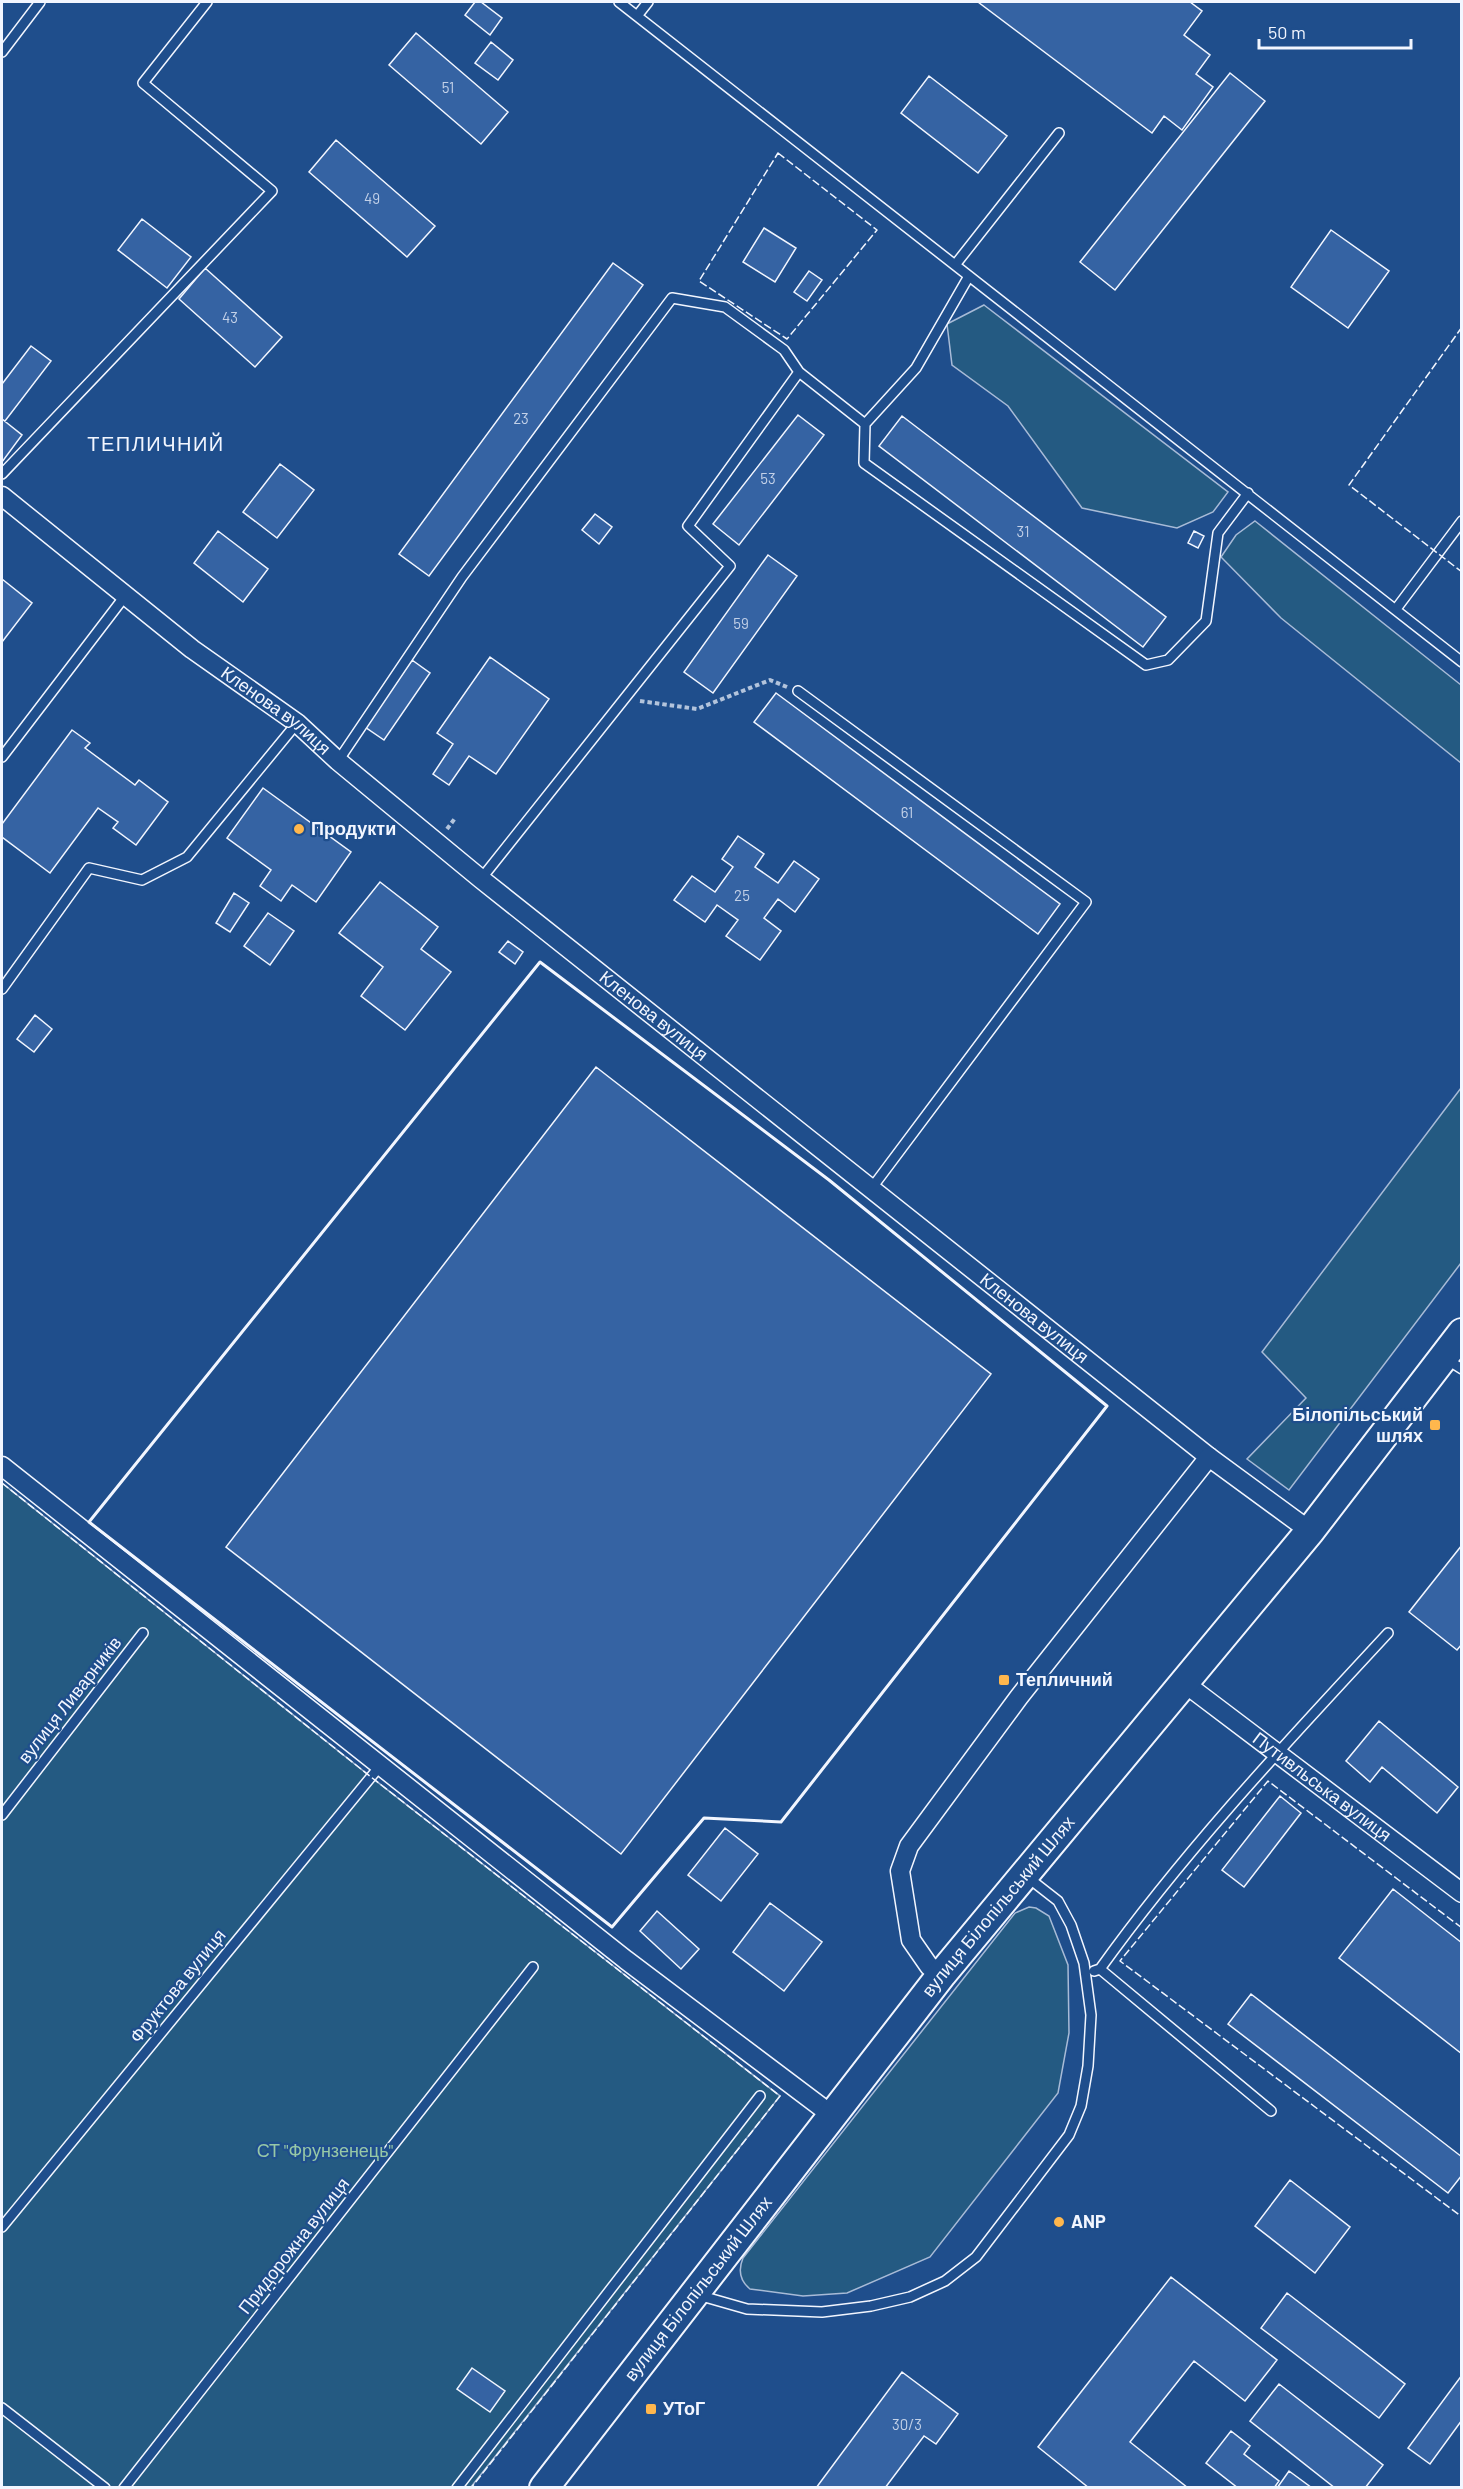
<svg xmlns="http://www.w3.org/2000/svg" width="1463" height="2489" font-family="Barlow,sans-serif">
  <rect width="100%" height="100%" fill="#1f4e8c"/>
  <!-- green -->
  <path fill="#245a82" stroke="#a8bbd7" stroke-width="1.5" d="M984,305L1228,492L1213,512L1177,528L1082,508L1008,406L952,365L947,324Z
    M1255,521L1461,685V763L1281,618L1221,557L1236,535Z
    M1461,1088V1263L1289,1490L1247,1459L1306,1398L1262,1352Z
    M2,1483L371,1777L780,2096L471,2487H2Z
    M1029,1907L1036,1908L1049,1916L1068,1965L1069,2033L1058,2093L930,2257L847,2293L803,2296L750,2289C739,2280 738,2270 743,2258L1015,1913Z"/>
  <!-- building -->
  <path fill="#3563a3" stroke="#f2f6ff" stroke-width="1.5" d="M475,2H481L502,18L490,35L465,15Z
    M978,2H1190L1202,11L1184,35L1210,55L1196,74L1213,87L1182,130L1164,116L1152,133Z
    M416,33L508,112L481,144L389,65Z
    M491,42L513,60L498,80L475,63Z
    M1230,73L1265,101L1115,290L1080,262Z
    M929,76L1007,136L978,173L901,113Z
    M336,140L435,226L407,257L309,172Z
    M142,219L191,257L167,288L118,250Z
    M764,228L796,248L775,282L743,262Z
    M1331,230L1389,271L1348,328L1291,287Z
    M613,263L643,285L429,576L399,554Z
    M205,268L282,337L255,367L179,299Z
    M809,271L822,280L807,301L794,292Z
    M31,346L51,361L5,421L2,419V384Z
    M798,415L824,435L739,545L713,524Z
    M902,416L1166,617L1143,647L879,446Z
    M2,419L22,435L2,462Z
    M280,464L314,490L277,538L243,512Z
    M595,514L612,527L599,544L582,530Z
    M218,531L268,569L243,602L194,563Z
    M1194,531L1204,536L1198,548L1188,543Z
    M768,555L797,576L713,693L684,672Z
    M2,579L32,603L2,642Z
    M490,657L549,699L496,774L469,756L449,785L433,774L453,744L437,733Z
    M412,660L430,673L384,740L365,727Z
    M776,693L1060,904L1038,934L754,722Z
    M72,730L90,743L85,748L135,785L139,780L168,802L136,845L113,828L118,822L98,808L50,873L2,837V824Z
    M263,788L351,852L316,902L292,885L281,901L260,886L271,870L227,838Z
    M738,836L764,854L755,867L778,883L794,861L819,879L795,912L778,899L764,918L781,931L760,960L726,936L738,920L717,905L705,922L674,900L692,876L715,892L733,867L722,859Z
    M380,882L438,927L421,949L451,972L405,1030L361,996L383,967L339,933Z
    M234,893L249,903L230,932L216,923Z
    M268,913L294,931L270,965L244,946Z
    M508,941L523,952L515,964L499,952Z
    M35,1015L52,1029L34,1052L17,1039Z
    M596,1067L991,1374L621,1854L226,1547Z
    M1462,1545V1644L1457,1650L1409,1612Z
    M1379,1721L1458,1787L1437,1813L1382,1767L1370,1782L1346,1761Z
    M1280,1796L1301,1813L1244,1887L1222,1870Z
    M725,1828L758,1854L721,1901L688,1875Z
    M1393,1889L1462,1943V2054L1339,1958Z
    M770,1903L822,1942L784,1991L733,1952Z
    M657,1911L699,1949L681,1969L640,1931Z
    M1251,1994L1462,2157V2175L1448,2193L1228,2024Z
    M1290,2180L1350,2227L1315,2273L1255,2226Z
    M1171,2277L1277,2360L1245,2401L1194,2361L1130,2442L1188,2488H1089L1038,2447Z
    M1287,2293L1405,2384L1379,2418L1261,2328Z
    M472,2368L505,2391L490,2412L457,2389Z
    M902,2372L958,2414L936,2444L924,2436L885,2488H816Z
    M1462,2375V2420L1430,2464L1408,2448Z
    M1279,2384L1383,2465L1365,2488H1335L1250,2421Z
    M1231,2431L1250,2446L1244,2454L1279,2481L1274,2488H1238L1206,2463Z
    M1289,2471L1312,2488H1277Z"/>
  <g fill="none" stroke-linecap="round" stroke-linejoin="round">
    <!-- service casing -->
    <g stroke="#f2f6ff" stroke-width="12">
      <path id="service" d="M619,2L1462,662
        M637,16L648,2
        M2,52L40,2
        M955,265L1059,133
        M799,372L865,424L864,463L1146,665L1168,660L1206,621L1218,533L1248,493
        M865,424L916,368L969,276
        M2,474L272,191L143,83L207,2
        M1396,609L1462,521
        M798,691L1086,902L871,1189
        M2,757L125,596
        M338,761L462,577L672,298L725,307L784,350L799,372L688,526L730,566L481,879
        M2,989L89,868L142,880L187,857L297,723
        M1446,1359L1462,1369
        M2,1815L143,1633
        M1100,1969C1186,1849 1288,1741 1388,1633
        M1094,1971L1100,1969L1271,2111
        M2,2227L380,1766
        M698,2295L747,2309L822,2312L871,2306L910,2297L945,2281L976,2257L1069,2135L1081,2106L1088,2066L1091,2015L1084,1963L1071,1925L1058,1901L1026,1876
        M2,2408L105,2488
        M124,2488L533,1967
        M457,2488L760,2096"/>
    </g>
    <!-- minor casing -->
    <g stroke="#f2f6ff" stroke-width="21">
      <g id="minor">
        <path id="s1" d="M2,496L192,649L297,723L338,761L481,879L1209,1457L1310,1531"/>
        <path d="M2,1466L626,1960L833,2116"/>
        <path id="s2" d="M1183,1682L1462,1893"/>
        <path d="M942,1974L929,1966L911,1940L900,1871L909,1846L1019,1697L1209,1457"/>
      </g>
    </g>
    <!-- primary casing -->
    <g stroke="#f2f6ff" stroke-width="32">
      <g id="primary">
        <path id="s3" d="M544,2488L942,1974L1310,1531L1462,1333"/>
      </g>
    </g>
    <!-- path -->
    <path stroke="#b3c4dc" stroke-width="4" stroke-dasharray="4.5 3" stroke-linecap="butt" d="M640,701L697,709L770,680L787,687
      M447,829L456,817"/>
    <!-- service -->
    <use href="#service" stroke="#1f4e8c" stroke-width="9"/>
    <!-- minor -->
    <use href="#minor" stroke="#1f4e8c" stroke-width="18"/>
    <!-- primary -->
    <use href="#primary" stroke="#1f4e8c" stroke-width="28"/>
    <!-- fence -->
    <path stroke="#f2f6ff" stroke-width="1.5" stroke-dasharray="8 3" stroke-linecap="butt" d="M778,153L877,230L787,339L699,281Z
      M1462,327L1349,485L1462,572
      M2,1483L371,1777L780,2096L471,2488
      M1462,1928L1268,1781L1120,1961L1462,2217"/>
    <!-- wall -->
    <path stroke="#f2f6ff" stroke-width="3" d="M540,962L829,1180L1107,1406L781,1822L704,1818L612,1927L89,1522Z"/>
  </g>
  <!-- markers -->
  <g fill="#ffb74d" stroke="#1f4e8c" stroke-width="2">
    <circle cx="299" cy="829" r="6"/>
    <rect x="1429" y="1419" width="12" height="12" rx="3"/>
    <rect x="998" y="1674" width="12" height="12" rx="3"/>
    <circle cx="1059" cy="2222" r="6"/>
    <rect x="645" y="2403" width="12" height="12" rx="3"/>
  </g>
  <g text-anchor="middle" stroke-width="4.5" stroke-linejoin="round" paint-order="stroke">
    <!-- number labels -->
    <g font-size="15" fill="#c3d1e8">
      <text x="448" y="93">51</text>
      <text x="372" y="204">49</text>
      <text x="230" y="323">43</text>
      <text x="521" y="424">23</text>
      <text x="768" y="484">53</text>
      <text x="1023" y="537">31</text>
      <text x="741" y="629">59</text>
      <text x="907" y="818">61</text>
      <text x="742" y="901">25</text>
      <text x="907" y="2430">30/3</text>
    </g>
    <!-- street labels -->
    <g font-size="18" fill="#f2f6ff" stroke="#1f4e8c">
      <text dy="6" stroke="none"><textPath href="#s1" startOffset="348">Кленова вулиця</textPath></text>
      <text dy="6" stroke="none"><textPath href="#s1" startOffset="834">Кленова вулиця</textPath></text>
      <text dy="6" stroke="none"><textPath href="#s1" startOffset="1320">Кленова вулиця</textPath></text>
      <text transform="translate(70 1700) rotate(-52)" y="6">вулиця Ливарників</text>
      <text dy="6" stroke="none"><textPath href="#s2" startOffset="174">Путивльська вулиця</textPath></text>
      <text dy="6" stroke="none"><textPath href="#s3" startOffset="738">вулиця Білопільський Шлях</textPath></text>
      <text transform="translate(178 1986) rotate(-51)" y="6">Фруктова вулиця</text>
      <text transform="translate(294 2246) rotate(-52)" y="6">Придорожна вулиця</text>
      <text dy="6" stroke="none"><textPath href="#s3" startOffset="252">вулиця Білопільський Шлях</textPath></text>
    </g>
    <!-- poi labels -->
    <g font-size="18" font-weight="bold" fill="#f2f6ff" stroke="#1f4e8c" text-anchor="start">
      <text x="311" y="835">Продукти</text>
      <text x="1423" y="1421" text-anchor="end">Білопільський<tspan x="1423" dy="21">шлях</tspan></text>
      <text x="1016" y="1686">Тепличний</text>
      <text x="1071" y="2228">ANP</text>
      <text x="663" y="2415">УТоГ</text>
    </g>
    <!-- park labels -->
    <g font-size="18" fill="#97c8a6" stroke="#1f4e8c">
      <text x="325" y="2157">СТ "Фрунзенець"</text>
    </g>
    <!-- neighbourhood labels -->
    <g font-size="20" letter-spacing="1.5" fill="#f2f6ff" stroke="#1f4e8c">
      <text x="156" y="451">ТЕПЛИЧНИЙ</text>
    </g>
  </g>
  <!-- border -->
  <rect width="1463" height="2489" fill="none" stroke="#f2f6ff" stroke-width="6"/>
  <!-- scale -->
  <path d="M1259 39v9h152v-9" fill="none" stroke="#f2f6ff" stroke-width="3"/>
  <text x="1268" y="39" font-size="18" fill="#f2f6ff" stroke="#1f4e8c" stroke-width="4.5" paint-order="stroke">50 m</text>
</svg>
